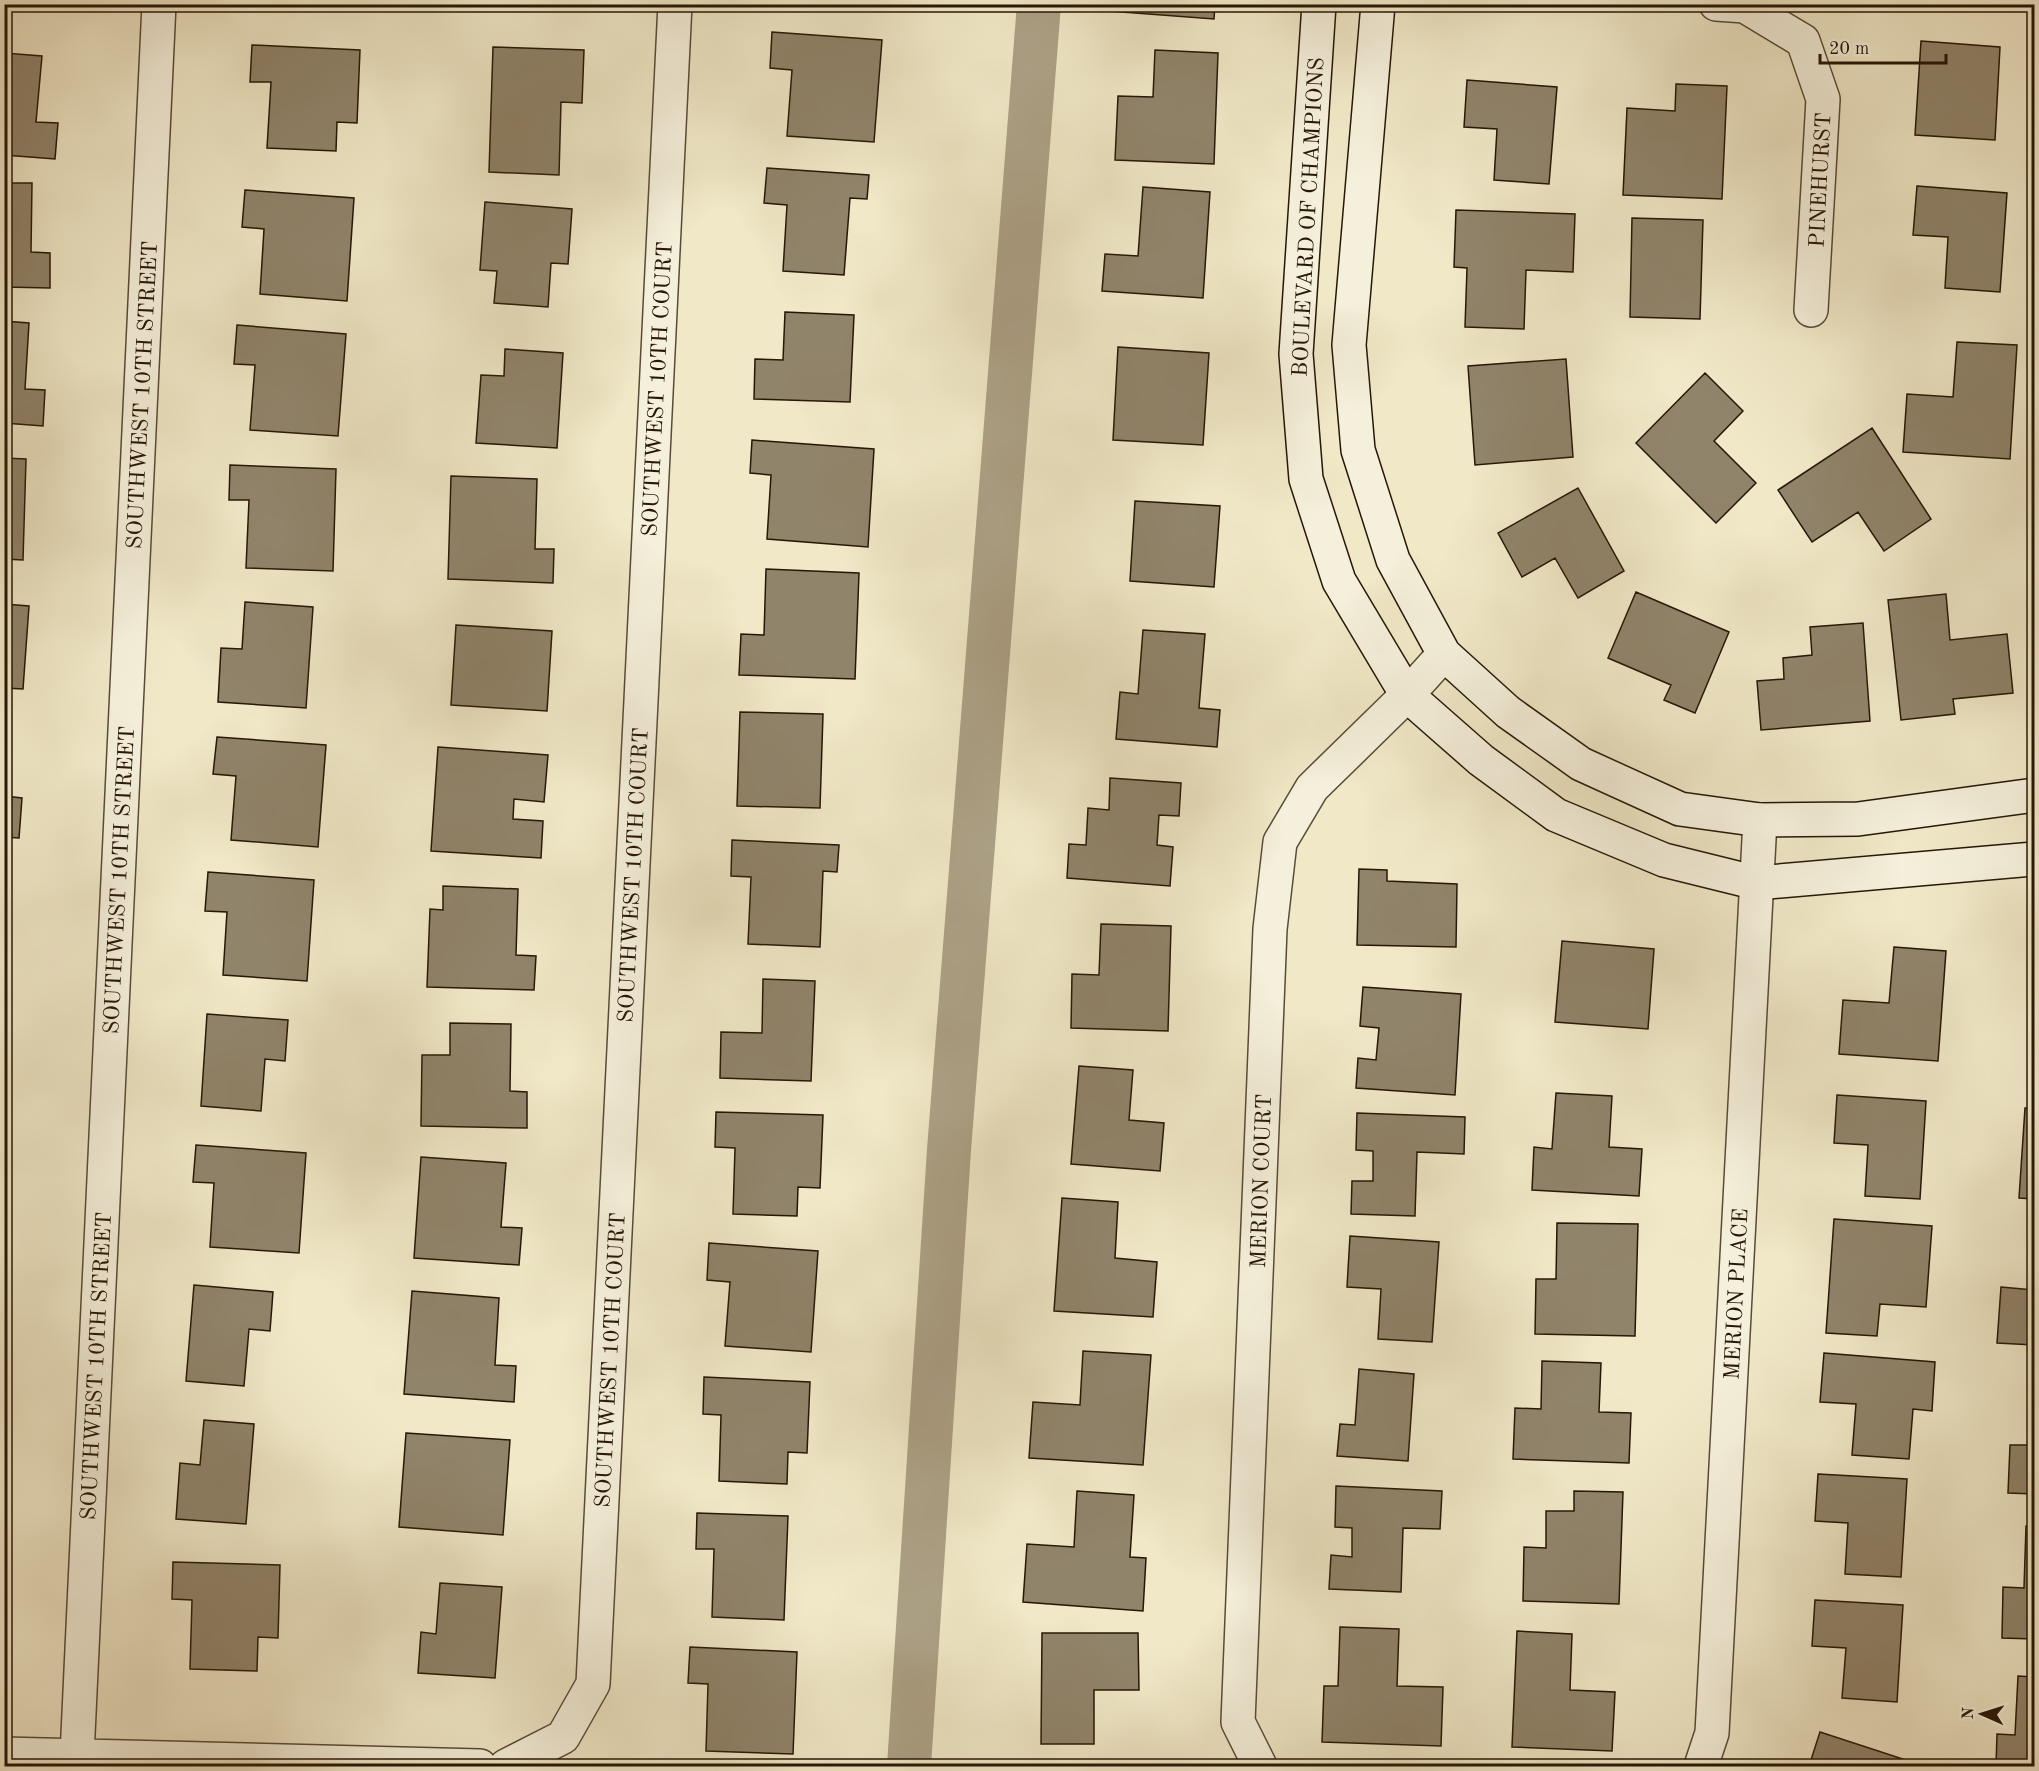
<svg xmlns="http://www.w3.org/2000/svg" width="2039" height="1771" font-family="'Old Standard TT',serif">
  <rect width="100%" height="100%" fill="#f0e8c7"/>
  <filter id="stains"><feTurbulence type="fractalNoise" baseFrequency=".00333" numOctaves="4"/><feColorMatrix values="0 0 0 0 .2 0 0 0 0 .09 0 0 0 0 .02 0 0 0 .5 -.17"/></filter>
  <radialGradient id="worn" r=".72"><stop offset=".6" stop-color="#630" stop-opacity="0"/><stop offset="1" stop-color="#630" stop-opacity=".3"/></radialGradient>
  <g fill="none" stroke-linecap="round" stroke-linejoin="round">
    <!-- canal -->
    <path stroke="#aca186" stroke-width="44" d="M909,1766L949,1150L1039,4"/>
  </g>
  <!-- building -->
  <path fill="#90846b" stroke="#271707" stroke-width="1.5" d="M1110,4H1215L1214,19L1109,11Z
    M772,32L882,40L874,142L787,136L792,70L770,68Z
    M1921,41L2000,47L1995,140L1915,135Z
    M252,45L360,50L357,123L337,122L336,151L267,148L271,82H250Z
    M493,47L584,50L582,103L561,102L559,175L489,172Z
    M1155,50L1218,53L1214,164L1115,160L1118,96L1153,97Z
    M4,53L42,56L36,122L58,123L55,159L4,155Z
    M1467,80L1557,87L1549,184L1494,180L1497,129L1464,127Z
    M1676,84L1727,86L1722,199L1623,195L1627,108L1675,111Z
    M767,168L869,175L867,199L850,198L844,275L783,271L787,205L764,203Z
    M4,183H32L31,252L50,253V288L4,287Z
    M1917,186L2007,193L2000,292L1945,288L1948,237L1913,235Z
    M1143,187L1210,192L1203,298L1102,291L1105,254L1138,256Z
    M245,190L354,198L347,301L260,294L264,229L242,227Z
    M485,202L572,209L568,264L551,263L548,307L494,303L497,271L480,270Z
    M1456,210L1575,214L1573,272L1526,270L1524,329L1465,327L1467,268L1454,267Z
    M1632,218L1703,220L1700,319L1630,317Z
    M785,312L854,315L850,402L754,399L755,359L783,360Z
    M4,321L29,323L25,389L45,390L43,426L4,423Z
    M237,325L346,334L338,436L250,430L255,365L234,364Z
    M1957,342L2017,345L2010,459L1903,452L1907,394L1953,397Z
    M1118,347L1209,353L1203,445L1113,440Z
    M505,349L563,353L557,448L476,443L481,375L504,376Z
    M1566,359L1573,457L1475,465L1468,366Z
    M1705,373L1743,411L1714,441L1756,483L1716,523L1636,443Z
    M1872,428L1931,519L1884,551L1858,512L1812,542L1778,490Z
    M752,440L874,449L868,547L767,539L771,475L750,473Z
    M4,458L26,459L23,560L4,559Z
    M230,465L336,469L333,571L246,568L249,500H229Z
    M451,476L537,479L535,549H554L553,583L448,579Z
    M1578,488L1624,571L1578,598L1555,558L1522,577L1498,533Z
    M1135,501L1220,506L1214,587L1130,581Z
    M766,569L859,573L855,679L739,675L741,634L764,635Z
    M1636,592L1729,632L1695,713L1664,700L1671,685L1608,658Z
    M1946,594L1950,640L2007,634L2013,693L1953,699L1955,714L1901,720L1888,600Z
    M245,602L313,607L306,708L218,702L221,648L242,649Z
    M4,604L29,606L23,689L4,688Z
    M1863,623L1870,721L1761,730L1757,681L1784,679L1783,658L1812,655L1810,627Z
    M456,625L552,631L547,711L451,705Z
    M1143,630L1205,634L1199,708L1220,710L1217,747L1116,739L1120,692L1138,694Z
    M740,712L823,714L820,808L737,806Z
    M217,737L326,745L318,847L231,840L236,776L213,774Z
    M438,747L548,755L544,802L514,799L513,819L543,821L541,858L431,851Z
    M1110,778L1181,783L1179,816L1159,815L1157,845L1173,847L1170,886L1067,878L1069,844L1086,845L1088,808L1109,810Z
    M4,796L22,798L19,838L4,837Z
    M732,840L839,845L837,872L823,871L820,947L748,944L751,877L731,876Z
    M1359,869L1387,870V881L1457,884L1456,947L1357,945Z
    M208,872L314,880L307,981L223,975L227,912L205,911Z
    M443,886L518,889L516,955L536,956L534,990L427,987L430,909L443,910Z
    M1101,924L1171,926L1168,1031L1071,1028L1072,974L1099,975Z
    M1562,941L1654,949L1648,1029L1555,1022Z
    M1894,947L1946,951L1938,1061L1839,1054L1843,1000L1889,1003Z
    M763,979L815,981L811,1081L720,1078L721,1032L762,1033Z
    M1363,987L1461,994L1455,1095L1356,1088L1358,1058L1376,1060L1379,1028L1360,1026Z
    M207,1014L288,1020L285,1061L265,1059L261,1111L201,1106Z
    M450,1023L511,1024L510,1091L527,1092V1128L421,1126L422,1055H450Z
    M1079,1066L1133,1070L1129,1120L1164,1123L1160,1171L1071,1164Z
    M1556,1093L1612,1096L1609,1147L1642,1149L1639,1196L1532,1190L1534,1147L1552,1149Z
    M1837,1095L1926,1101L1920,1199L1865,1196L1868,1145L1834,1143Z
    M2025,1108H2034V1199L2019,1198Z
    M716,1112L823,1115L820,1188L798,1187L797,1216L733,1214L735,1148L715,1147Z
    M1357,1113L1465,1117L1464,1154L1417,1152L1415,1216L1351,1214L1352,1181H1373V1151L1356,1150Z
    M196,1145L306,1153L299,1253L210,1247L214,1183L193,1182Z
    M421,1157L506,1163L501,1227L522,1228L519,1265L414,1258Z
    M1062,1198L1118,1202L1115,1258L1157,1262L1153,1317L1054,1311Z
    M1834,1219L1932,1226L1926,1307L1880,1304L1877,1336L1826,1333Z
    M1557,1223L1638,1224L1635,1336L1535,1334L1536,1279H1556Z
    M1350,1236L1439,1242L1432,1342L1378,1339L1381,1289L1347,1287Z
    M709,1243L818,1251L811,1352L725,1346L730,1282L707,1280Z
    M194,1285L273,1292L270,1331L249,1329L244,1386L186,1381Z
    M2001,1287L2034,1290V1345L1997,1343Z
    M412,1291L499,1298L495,1365L516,1366L514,1402L404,1394Z
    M1083,1351L1151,1355L1143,1465L1029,1458L1033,1402L1080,1405Z
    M1824,1353L1935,1362L1932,1411L1913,1409L1909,1459L1852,1455L1856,1404L1820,1402Z
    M1542,1361L1601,1363L1599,1412L1631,1413L1629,1463L1513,1459L1515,1408L1541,1409Z
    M1359,1369L1414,1374L1408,1461L1337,1456L1340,1424L1355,1425Z
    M704,1377L810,1382L807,1453L788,1452L787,1484L719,1481L721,1415L703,1414Z
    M2032,1383H2034V1494L2008,1493L2010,1445H2029Z
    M204,1420L254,1424L246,1524L176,1519L180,1463L200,1465Z
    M406,1433L510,1440L503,1535L399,1527Z
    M1818,1474L1907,1479L1901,1577L1845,1574L1848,1523L1815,1521Z
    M1336,1486L1442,1491L1440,1529L1403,1528L1401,1592L1329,1589L1331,1555L1352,1557V1528L1335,1527Z
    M1077,1491L1134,1495L1130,1557L1146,1558L1143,1611L1023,1602L1027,1544L1074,1547Z
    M1574,1491L1623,1492L1619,1604L1523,1601L1524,1547L1546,1548V1511H1574Z
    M697,1513L788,1516L784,1620L712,1617L714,1549H696Z
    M2026,1526L2034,1527V1639L2002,1638L2003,1587L2024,1588Z
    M173,1562L280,1565L278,1638L258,1637L257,1671L190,1669L192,1600L172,1599Z
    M440,1583L502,1587L495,1678L418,1673L421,1632L436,1634Z
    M1815,1600L1903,1605L1897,1702L1842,1698L1846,1648L1812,1646Z
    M1340,1627L1399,1629L1397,1686L1443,1687L1441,1746L1322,1742L1324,1686H1338Z
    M1517,1631L1572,1634L1570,1690L1615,1692L1612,1751L1512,1747Z
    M1042,1633H1138L1139,1690H1094V1744H1041Z
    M690,1647L797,1652L793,1754L706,1751L708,1684L688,1683Z
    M2018,1676L2034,1677V1766H1996L1997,1734L2015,1735Z
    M1820,1732L1915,1763L1914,1766H1809Z"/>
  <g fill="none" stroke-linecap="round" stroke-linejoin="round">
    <!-- street casing -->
    <g stroke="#594b37" stroke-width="36">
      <path id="street" d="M1716,4L1745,6L1803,41L1823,99L1811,310
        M4,1754L480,1766
        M77,1756L159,4
        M506,1766L563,1737L593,1684L675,4
        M1260,1766L1238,1722L1270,929L1280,842L1312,788L1407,695L1444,654
        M1701,1766L1712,1733L1760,820"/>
    </g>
    <!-- secondary casing -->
    <g stroke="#271707" stroke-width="36">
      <path id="secondary" d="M1319,4L1296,354L1306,479L1339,581L1407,695L1481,760L1556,815L1664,860L1757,883L2034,859
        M1378,4L1349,345L1358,450L1393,560L1444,654L1508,712L1581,764L1680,809L1760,820L1858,819L2034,795"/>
    </g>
    <!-- street -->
    <use href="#street" stroke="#f5f0db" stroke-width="33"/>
    <!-- secondary -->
    <use href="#secondary" stroke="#f5f0db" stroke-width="33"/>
  </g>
  <g text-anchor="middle" stroke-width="6" stroke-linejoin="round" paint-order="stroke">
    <!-- street labels -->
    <g font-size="22" fill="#271707" stroke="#f5f0db">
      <text transform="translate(1819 180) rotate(-87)" y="8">PINEHURST</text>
      <text transform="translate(1307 217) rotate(-87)" y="8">BOULEVARD OF CHAMPIONS</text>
      <text transform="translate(656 389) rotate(-87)" y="8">SOUTHWEST 10TH COURT</text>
      <text transform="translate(141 395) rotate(-87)" y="8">SOUTHWEST 10TH STREET</text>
      <text transform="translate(632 875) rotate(-87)" y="8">SOUTHWEST 10TH COURT</text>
      <text transform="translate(118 880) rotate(-87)" y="8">SOUTHWEST 10TH STREET</text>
      <text transform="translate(1260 1181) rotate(-88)" y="8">MERION COURT</text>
      <text transform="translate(1735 1294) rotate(-87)" y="8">MERION PLACE</text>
      <text transform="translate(609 1360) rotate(-87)" y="8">SOUTHWEST 10TH COURT</text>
      <text transform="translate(95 1366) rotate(-87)" y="8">SOUTHWEST 10TH STREET</text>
    </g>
  </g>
  <!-- margin -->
  <rect width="2039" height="1771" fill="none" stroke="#f0e8c7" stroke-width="24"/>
  <rect x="6" y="6" width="2027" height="1759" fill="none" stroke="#271707" stroke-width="3"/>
  <rect x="12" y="12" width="2015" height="1747" fill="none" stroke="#271707" stroke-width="1.5"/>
  <!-- north arrow -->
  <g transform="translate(1982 1714) rotate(273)" stroke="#f5f0db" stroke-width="4.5" paint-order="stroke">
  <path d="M0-4.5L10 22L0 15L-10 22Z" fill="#271707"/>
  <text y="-9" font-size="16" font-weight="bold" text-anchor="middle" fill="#271707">N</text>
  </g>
  <!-- scale -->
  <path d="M1820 54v9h126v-9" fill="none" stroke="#271707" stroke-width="3"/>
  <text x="1829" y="54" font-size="18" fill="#271707" stroke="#f5f0db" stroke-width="4.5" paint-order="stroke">20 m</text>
  <rect width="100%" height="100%" filter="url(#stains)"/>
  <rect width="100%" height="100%" fill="url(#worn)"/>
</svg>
